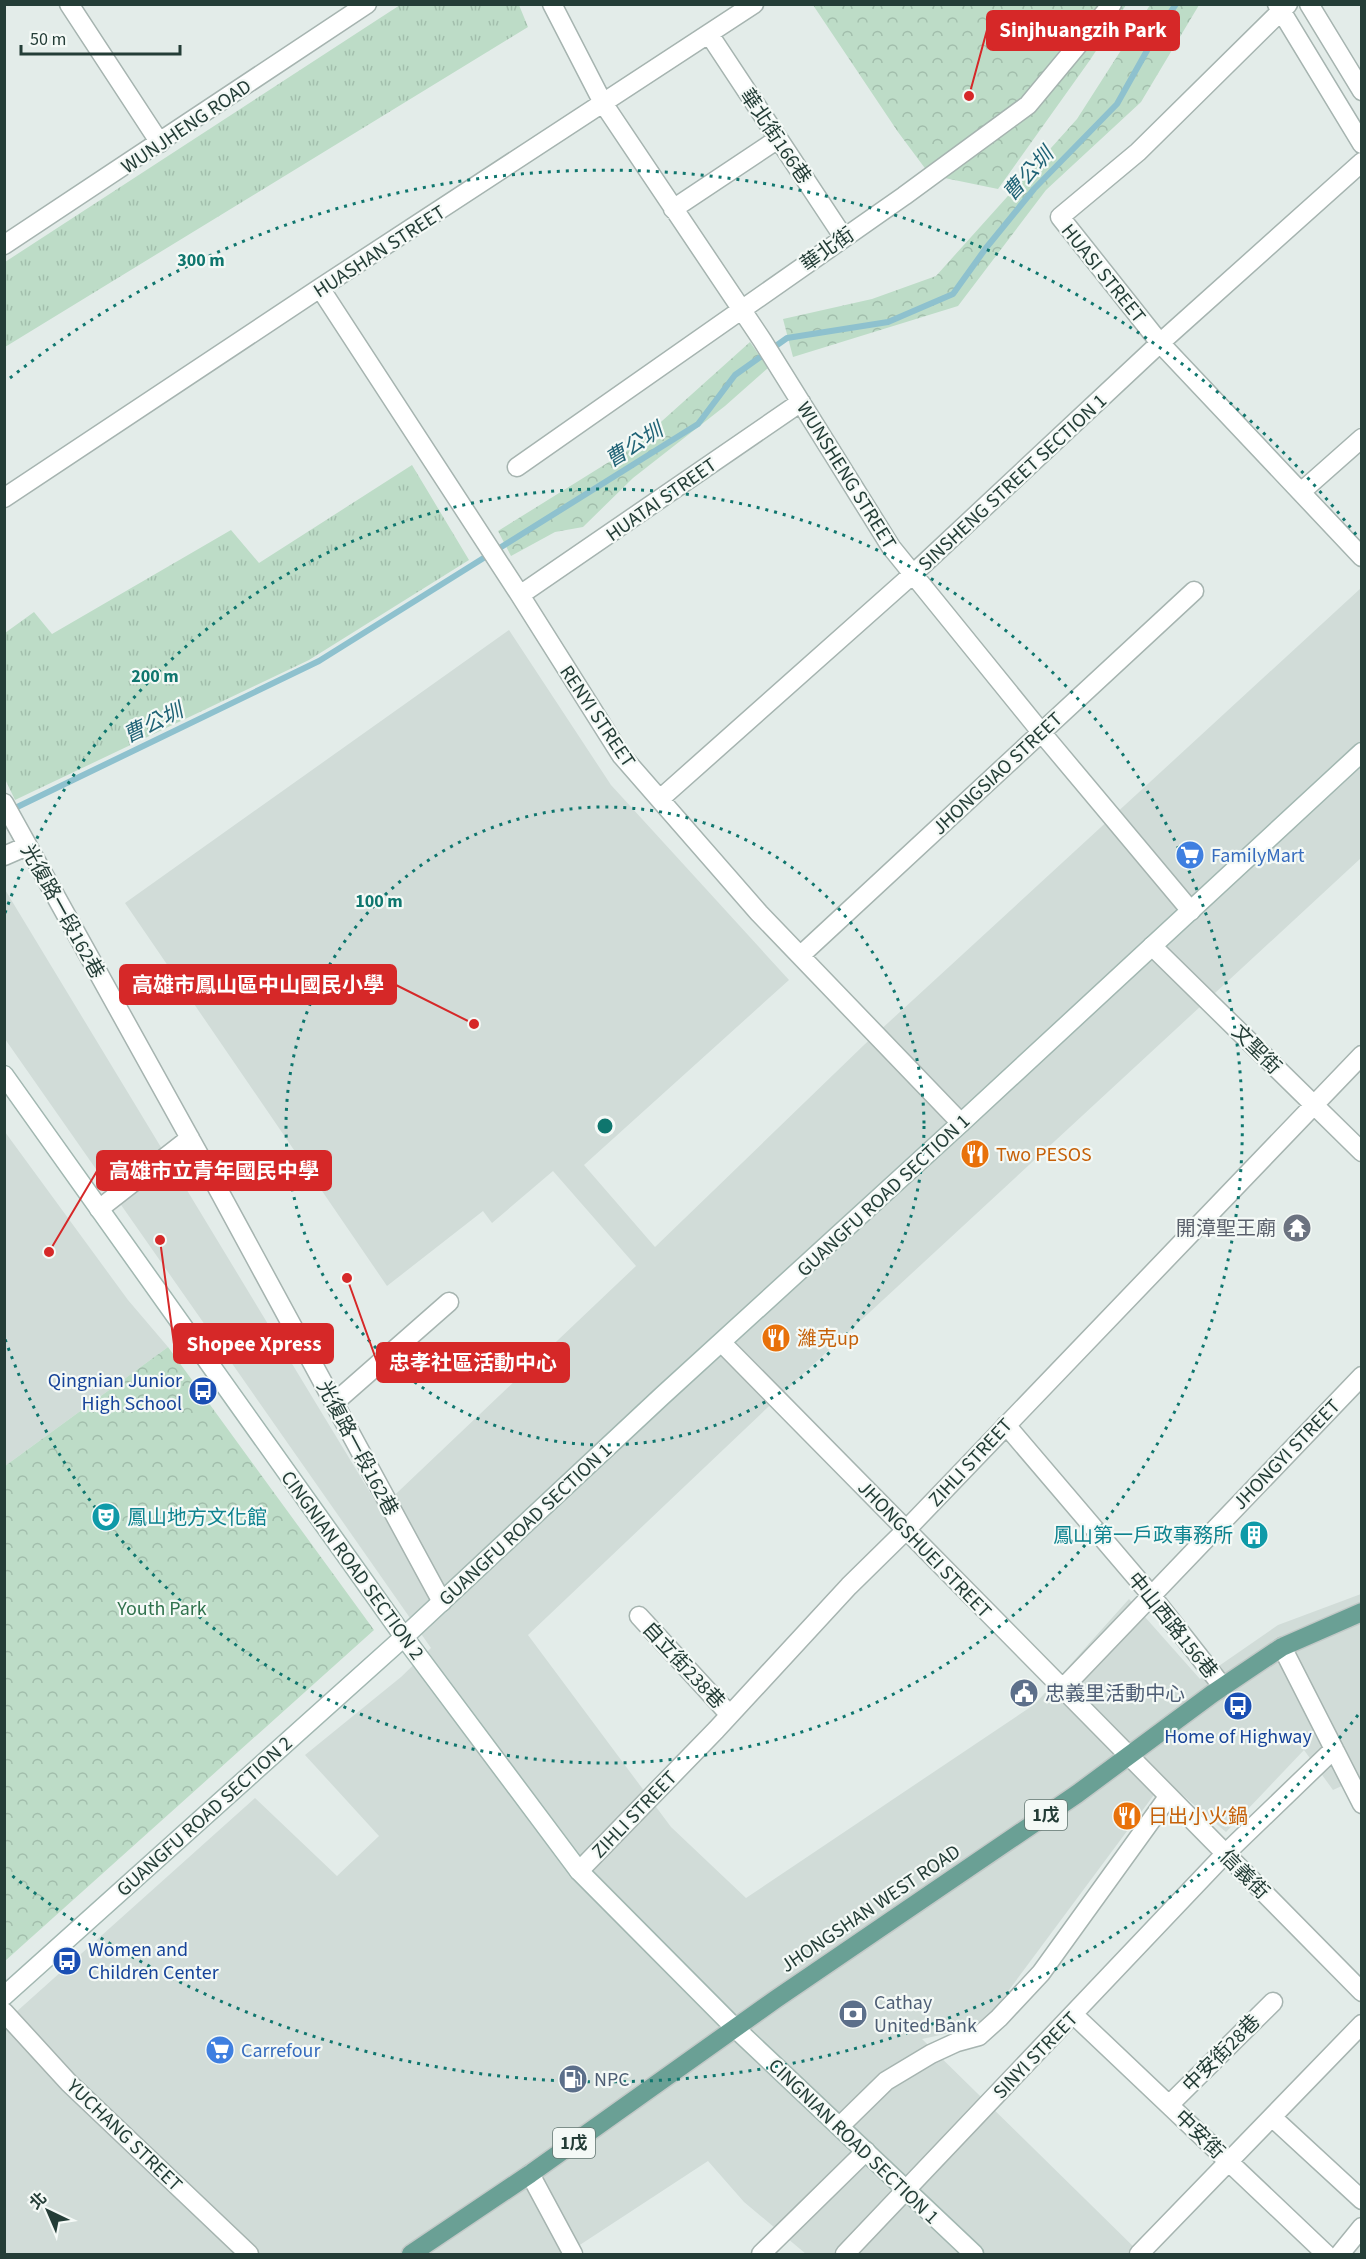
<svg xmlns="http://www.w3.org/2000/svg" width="1366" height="2259" font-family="'Source Sans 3','Noto Sans TC',sans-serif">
  <defs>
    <pattern id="grass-tufts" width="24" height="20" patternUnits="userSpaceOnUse" patternTransform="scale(1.5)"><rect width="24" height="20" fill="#bddcc7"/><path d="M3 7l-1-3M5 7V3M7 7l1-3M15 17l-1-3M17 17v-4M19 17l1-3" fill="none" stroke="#a2beac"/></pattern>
    <pattern id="forest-crowns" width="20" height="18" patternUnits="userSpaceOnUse" patternTransform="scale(1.5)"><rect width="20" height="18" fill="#bddcc7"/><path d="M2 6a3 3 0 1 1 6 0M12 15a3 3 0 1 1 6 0" fill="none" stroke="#a2beac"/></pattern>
  </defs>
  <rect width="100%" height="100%" fill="#e3ece9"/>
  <!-- built -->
  <path fill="#d1dcd8" d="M1361,588V858L804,1373L528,1635L671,1827L746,1898L1035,1704L1129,1599L1200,1679L1278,1625L1361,1594V1777L1333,1790L1304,1750L1226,1832L1165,1780L986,2021L945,2034L922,2039L1141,2254H806L744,2202L708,2161L566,2254H5V2022L255,1798L337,1876L379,1836L305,1755L401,1677L431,1648L5,1039L4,888L380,1509L636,1266L553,1171L492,1223L483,1211L387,1286L125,903L509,630L611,785L789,980L584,1165L655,1247L864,1045Z
    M5,1132L128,1300L168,1347L5,1466Z"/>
  <!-- grass -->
  <path fill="url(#grass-tufts)" d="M400,5H519L528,27L5,347V262Z
    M412,465L469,560L309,660L15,800L5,779V633L34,612L52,634L231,530L259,563Z"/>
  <!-- forest -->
  <path fill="url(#forest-crowns)" d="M813,5H1126L1090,60L998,189L930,175L898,132Z
    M1150,5H1199L1141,102L1046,190L958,306L793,357L783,319L872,299L936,276L1077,119Z
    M750,342L768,368L725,406L633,478L583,527L555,532L511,556L498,531L633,447Z
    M168,1347L374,1630L5,1961V1466Z"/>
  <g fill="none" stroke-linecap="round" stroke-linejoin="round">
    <!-- stream -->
    <path stroke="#8ec1ce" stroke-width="6" d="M11,810L319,661L698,424L735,375L787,338L888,322L953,294L986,248L1034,189L1117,104L1158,31L1176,4"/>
    <!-- street casing -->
    <g stroke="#a6b4b0" stroke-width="21">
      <path id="street" d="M69,4L160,143
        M552,4L603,103L762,340L891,547L1041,732L1191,911
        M1277,4L1362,144
        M1288,4L1138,152L1060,217L1160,343L1362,557
        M1309,4L1362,91
        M709,34L844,238
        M673,209L778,139
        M4,245L367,4
        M320,288L520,595L621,755L759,913L961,1123
        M517,467L904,196L1028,105L1112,4
        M1301,492L1362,438
        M4,498L320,288L754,4
        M520,595L801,402
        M660,799L913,574L1160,343L1362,162
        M4,803L212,1178L442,1602
        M4,856L27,846
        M1152,946L1362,1152
        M801,955L1194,591
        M99,1209L190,1138
        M722,1343L1362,1992
        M334,1403L449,1302
        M1006,1425L1151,1595L1223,1687
        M639,1616L729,1714
        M1282,1647L1362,1804
        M1062,1689L1362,1376
        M579,1871L716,1730L849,1586L906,1530L1362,1055
        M4,2012L69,2083L249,2254
        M1074,2015L1326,2254
        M1169,2105L1273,2002
        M1272,2117L1362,2200
        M840,2126L886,2081L931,2054L957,2042L979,2036L999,2018L1041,1973L1168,1797
        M530,2174L573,2254
        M761,2254L866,2151
        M845,2254L1225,1854L1334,1749
        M1139,2254L1362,2024
        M1340,2254L1362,2227"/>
    </g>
    <!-- secondary casing -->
    <g stroke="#a2b7b1" stroke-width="21">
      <path id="secondary" d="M4,1075L404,1637L579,1871L735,2028L974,2254
        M4,1996L404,1637L662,1396L961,1123L1362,752"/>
    </g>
    <!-- primary casing -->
    <g stroke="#c2c9c7" stroke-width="21">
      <path id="primary" d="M411,2254L530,2174L776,1999L1077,1794L1212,1694L1282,1647L1362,1612"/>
    </g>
    <!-- street -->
    <use href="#street" stroke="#fff" stroke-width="18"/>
    <!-- secondary -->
    <use href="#secondary" stroke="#fff" stroke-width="18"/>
    <!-- primary -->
    <use href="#primary" stroke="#6aa095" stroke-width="18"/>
  </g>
  <!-- distance rings -->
  <g fill="none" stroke="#0f766e" stroke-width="3" stroke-dasharray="3 6">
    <circle cx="605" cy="1126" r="319"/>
    <path d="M5 913A637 637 0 1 1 5 1339"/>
    <path d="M1358 1715A956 956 0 0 1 10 1874M10 378A956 956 0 0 1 1358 537"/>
  </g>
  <!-- icons -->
  <defs>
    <g id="supermarket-disc" transform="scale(1.5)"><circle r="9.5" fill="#3f7fe0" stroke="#f4f9f6"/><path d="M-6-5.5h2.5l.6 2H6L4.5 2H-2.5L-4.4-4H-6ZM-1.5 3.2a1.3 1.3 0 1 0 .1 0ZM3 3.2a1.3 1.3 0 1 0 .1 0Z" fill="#fff"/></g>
    <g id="restaurant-disc" transform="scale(1.5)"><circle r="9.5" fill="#e8710a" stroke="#f4f9f6"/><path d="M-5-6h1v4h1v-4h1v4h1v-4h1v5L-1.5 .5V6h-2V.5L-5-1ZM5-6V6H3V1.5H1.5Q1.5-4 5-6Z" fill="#fff"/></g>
    <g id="temple-disc" transform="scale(1.5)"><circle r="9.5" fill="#6b7280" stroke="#f4f9f6"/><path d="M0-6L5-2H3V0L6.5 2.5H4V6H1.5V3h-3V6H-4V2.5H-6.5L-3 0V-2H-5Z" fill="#fff"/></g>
    <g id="bus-disc" transform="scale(1.5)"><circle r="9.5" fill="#1a4fb4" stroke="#f4f9f6"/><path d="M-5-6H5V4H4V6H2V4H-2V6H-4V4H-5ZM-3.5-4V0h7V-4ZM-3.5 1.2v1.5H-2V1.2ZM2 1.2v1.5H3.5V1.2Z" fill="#fff"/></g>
    <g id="theatre-disc" transform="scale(1.5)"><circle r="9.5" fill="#0f9aa8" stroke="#f4f9f6"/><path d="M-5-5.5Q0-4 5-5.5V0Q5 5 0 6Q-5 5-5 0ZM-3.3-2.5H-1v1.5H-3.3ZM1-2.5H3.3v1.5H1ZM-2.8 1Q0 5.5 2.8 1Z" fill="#fff"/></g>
    <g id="building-disc" transform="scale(1.5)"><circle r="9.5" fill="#0f9aa8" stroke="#f4f9f6"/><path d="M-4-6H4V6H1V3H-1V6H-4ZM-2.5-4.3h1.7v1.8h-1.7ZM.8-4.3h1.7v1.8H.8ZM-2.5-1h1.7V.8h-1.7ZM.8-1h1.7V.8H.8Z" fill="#fff"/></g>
    <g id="civic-disc" transform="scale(1.5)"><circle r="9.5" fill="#5c6f8a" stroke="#f4f9f6"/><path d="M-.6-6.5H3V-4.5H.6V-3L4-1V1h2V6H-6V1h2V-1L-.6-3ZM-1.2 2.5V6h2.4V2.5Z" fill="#fff"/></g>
    <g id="bank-disc" transform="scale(1.5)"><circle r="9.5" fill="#5c6f8a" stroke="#f4f9f6"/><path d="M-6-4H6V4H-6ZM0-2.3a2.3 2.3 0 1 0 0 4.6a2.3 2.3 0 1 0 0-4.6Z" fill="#fff"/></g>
    <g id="fuel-disc" transform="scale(1.5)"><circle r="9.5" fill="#5c6f8a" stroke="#f4f9f6"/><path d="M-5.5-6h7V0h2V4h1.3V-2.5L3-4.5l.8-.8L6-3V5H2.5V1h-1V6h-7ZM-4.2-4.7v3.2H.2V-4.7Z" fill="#fff"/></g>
  </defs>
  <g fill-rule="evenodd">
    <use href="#supermarket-disc" x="1190" y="855"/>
    <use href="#restaurant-disc" x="975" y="1154"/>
    <use href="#temple-disc" x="1297" y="1228"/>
    <use href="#restaurant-disc" x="776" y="1338"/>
    <use href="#bus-disc" x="203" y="1391"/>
    <use href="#theatre-disc" x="106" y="1517"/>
    <use href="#building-disc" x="1254" y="1535"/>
    <use href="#civic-disc" x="1024" y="1693"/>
    <use href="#bus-disc" x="1238" y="1706"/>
    <use href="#restaurant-disc" x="1127" y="1816"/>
    <use href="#bus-disc" x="67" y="1961"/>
    <use href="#bank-disc" x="853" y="2014"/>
    <use href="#supermarket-disc" x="220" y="2050"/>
    <use href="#fuel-disc" x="573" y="2079"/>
  </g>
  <g text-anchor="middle" stroke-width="4.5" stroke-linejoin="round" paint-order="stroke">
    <!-- shield labels -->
    <g fill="#f4f9f6" stroke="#627570" stroke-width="1.5">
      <rect x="1025" y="1800" width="42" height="30" rx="4.5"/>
      <rect x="553" y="2128" width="42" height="30" rx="4.5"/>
    </g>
    <g font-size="18" font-weight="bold" fill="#243d37">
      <text x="1046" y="1821">1戊</text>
      <text x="574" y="2149">1戊</text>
    </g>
    <!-- street labels -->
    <g font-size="20" fill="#243d37" stroke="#f4f9f6">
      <text transform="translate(186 126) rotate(-34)" y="7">WUNJHENG ROAD</text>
      <text transform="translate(776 136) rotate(56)" y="7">華北街166巷</text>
      <text transform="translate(827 249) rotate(-35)" y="7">華北街</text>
      <text transform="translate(379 251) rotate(-33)" y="7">HUASHAN STREET</text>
      <text transform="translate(1104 273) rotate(51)" y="7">HUASI STREET</text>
      <text transform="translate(847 475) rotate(58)" y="7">WUNSHENG STREET</text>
      <text transform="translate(1012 482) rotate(-43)" y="7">SINSHENG STREET SECTION 1</text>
      <text transform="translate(661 499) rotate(-35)" y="7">HUATAI STREET</text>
      <text transform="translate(598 716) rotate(56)" y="7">RENYI STREET</text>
      <text transform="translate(997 773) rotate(-43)" y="7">JHONGSIAO STREET</text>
      <text transform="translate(63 911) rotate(61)" y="7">光復路一段162巷</text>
      <text transform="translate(1257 1049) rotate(45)" y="7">文聖街</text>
      <text transform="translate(883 1195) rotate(-43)" y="7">GUANGFU ROAD SECTION 1</text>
      <text transform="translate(358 1448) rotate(62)" y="7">光復路一段162巷</text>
      <text transform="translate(1286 1454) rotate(-46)" y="7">JHONGYI STREET</text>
      <text transform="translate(970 1462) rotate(-47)" y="7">ZIHLI STREET</text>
      <text transform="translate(525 1524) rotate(-43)" y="7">GUANGFU ROAD SECTION 1</text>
      <text transform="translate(925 1549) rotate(46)" y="7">JHONGSHUEI STREET</text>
      <text transform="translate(353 1565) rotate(54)" y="7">CINGNIAN ROAD SECTION 2</text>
      <text transform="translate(1173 1625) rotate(51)" y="7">中山西路156巷</text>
      <text transform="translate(684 1665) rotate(47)" y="7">自立街238巷</text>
      <text transform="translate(634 1814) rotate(-46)" y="7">ZIHLI STREET</text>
      <text transform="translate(204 1816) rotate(-42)" y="7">GUANGFU ROAD SECTION 2</text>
      <text transform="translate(1245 1874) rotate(45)" y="7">信義街</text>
      <text transform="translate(870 1908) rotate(-34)" y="7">JHONGSHAN WEST ROAD</text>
      <text transform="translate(1221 2053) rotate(-45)" y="7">中安街28巷</text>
      <text transform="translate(1035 2055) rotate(-46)" y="7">SINYI STREET</text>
      <text transform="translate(1200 2134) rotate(44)" y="7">中安街</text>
      <text transform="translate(125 2135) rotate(44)" y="7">YUCHANG STREET</text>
      <text transform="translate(854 2141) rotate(44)" y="7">CINGNIAN ROAD SECTION 1</text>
    </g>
    <!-- shop labels -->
    <g font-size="20" fill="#366cbe" stroke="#f4f9f6" text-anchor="start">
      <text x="1211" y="862">FamilyMart</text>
      <text x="241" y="2057">Carrefour</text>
    </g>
    <!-- food labels -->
    <g font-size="20" fill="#c56008" stroke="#f4f9f6" text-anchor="start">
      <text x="996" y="1161">Two PESOS</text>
      <text x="797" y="1345">濰克up</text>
      <text x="1148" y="1823">日出小火鍋</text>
    </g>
    <!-- worship labels -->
    <g font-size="20" fill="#5b616d" stroke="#f4f9f6" text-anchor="end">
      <text x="1276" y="1235">開漳聖王廟</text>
    </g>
    <!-- transit labels -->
    <g font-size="20" fill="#164399" stroke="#f4f9f6" text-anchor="end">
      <text x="182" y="1387">Qingnian Junior<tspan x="182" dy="23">High School</tspan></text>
      <text x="1238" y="1743" text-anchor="middle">Home of Highway</text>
      <text x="88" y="1956" text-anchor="start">Women and<tspan x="88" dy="23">Children Center</tspan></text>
    </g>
    <!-- culture labels -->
    <g font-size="20" fill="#0d838f" stroke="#f4f9f6" text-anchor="start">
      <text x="127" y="1524">鳳山地方文化館</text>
      <text x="1233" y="1542" text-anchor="end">鳳山第一戶政事務所</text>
    </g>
    <!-- park labels -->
    <g font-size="20" fill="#30724d" stroke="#f4f9f6">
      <text x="162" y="1615">Youth Park</text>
    </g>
    <!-- service labels -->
    <g font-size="20" fill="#4e5e75" stroke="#f4f9f6" text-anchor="start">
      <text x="1045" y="1700">忠義里活動中心</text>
      <text x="874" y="2009">Cathay<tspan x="874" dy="23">United Bank</tspan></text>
      <text x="594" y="2086">NPC</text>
    </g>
    <!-- water labels -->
    <g font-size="21" font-style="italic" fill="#206376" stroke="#f4f9f6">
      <text transform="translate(1028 174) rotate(-48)" y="7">曹公圳</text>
      <text transform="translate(634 445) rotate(-32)" y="7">曹公圳</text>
      <text transform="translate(153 723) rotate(-26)" y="7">曹公圳</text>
    </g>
  </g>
  <circle cx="605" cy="1126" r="9" fill="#0f766e" stroke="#f4f9f6" stroke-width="3"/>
  <g font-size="18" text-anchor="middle" font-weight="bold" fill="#0f766e" stroke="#f4f9f6" stroke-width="4.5" stroke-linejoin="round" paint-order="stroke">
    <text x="201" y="266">300 m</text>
    <text x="155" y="682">200 m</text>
    <text x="379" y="907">100 m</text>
  </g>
  <!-- callouts -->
  <path fill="none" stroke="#d62828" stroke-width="2" d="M969 96L987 30M474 1024L396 985M49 1252L97 1171M160 1240L174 1344M347 1278L377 1362"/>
  <g fill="#d62828" stroke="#f4f9f6" stroke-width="2">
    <circle cx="969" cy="96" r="6"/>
    <circle cx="474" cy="1024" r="6"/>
    <circle cx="49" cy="1252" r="6"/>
    <circle cx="160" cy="1240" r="6"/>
    <circle cx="347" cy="1278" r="6"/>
  </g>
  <g fill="#d62828" stroke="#d62828" stroke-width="2">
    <rect x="987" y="11" width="192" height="39" rx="6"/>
    <rect x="120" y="965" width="276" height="39" rx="6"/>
    <rect x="97" y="1151" width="234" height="39" rx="6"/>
    <rect x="174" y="1324" width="159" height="39" rx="6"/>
    <rect x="377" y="1343" width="192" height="39" rx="6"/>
  </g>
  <g font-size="21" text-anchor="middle" font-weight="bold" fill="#fff">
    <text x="1083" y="37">Sinjhuangzih Park</text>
    <text x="258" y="992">高雄市鳳山區中山國民小學</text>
    <text x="214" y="1178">高雄市立青年國民中學</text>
    <text x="254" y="1351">Shopee Xpress</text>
    <text x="473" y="1370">忠孝社區活動中心</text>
  </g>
  <!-- border -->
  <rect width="1366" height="2259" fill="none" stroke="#243d37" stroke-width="12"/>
  <!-- north arrow -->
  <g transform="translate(48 2211) rotate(316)" stroke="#f4f9f6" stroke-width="4.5" paint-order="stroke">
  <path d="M0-4.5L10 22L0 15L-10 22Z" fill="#243d37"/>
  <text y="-9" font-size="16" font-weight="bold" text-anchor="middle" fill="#243d37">北</text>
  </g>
  <!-- scale -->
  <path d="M21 45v9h159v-9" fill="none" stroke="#243d37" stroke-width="3"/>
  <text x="30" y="45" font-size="18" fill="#243d37" stroke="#f4f9f6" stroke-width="4.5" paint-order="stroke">50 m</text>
</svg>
